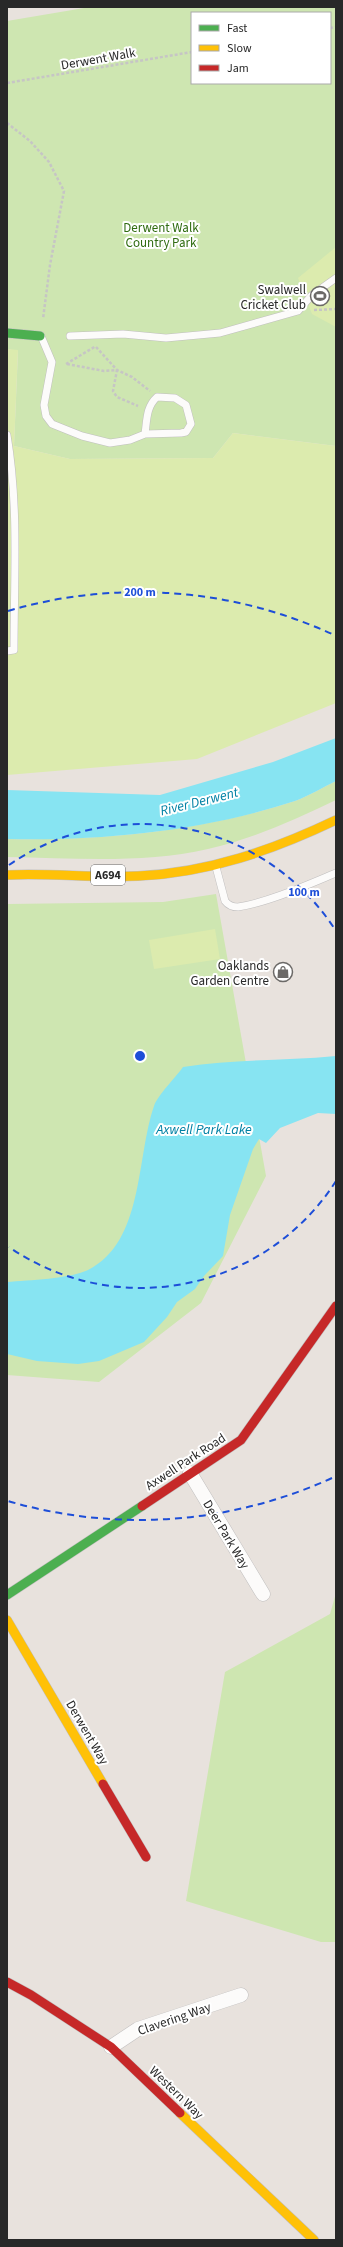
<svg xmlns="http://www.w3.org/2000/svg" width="343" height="2247" font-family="'Source Sans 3',sans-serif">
  <rect width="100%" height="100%" fill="#e8e2dd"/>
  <!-- green -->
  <path fill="#cee6b1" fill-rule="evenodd" d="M90,7H336V446L233,433L213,458L70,459L14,446L18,351L7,349V21ZM192,13H330V83H192Z
    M336,781V800C295,820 252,839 208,849C143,864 73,858 7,857V839C104,841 202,831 295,801C309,796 323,787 336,781Z
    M216,894L266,1176L201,1303L99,1382L7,1375V904L163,902Z
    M336,1593V1942H321L186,1901L225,1672L330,1614Z"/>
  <!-- pitch -->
  <path fill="#dcebae" d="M336,247V327L312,314L298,278Z
    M7,349L18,350L14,446L70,459L213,458L233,433L336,446V703L197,759L7,775Z
    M215,929L220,959L154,969L149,940Z"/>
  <!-- water -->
  <path fill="#87e4f2" d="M336,738V781C323,787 309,796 295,801C203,831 104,841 7,839V790L160,795L273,762Z
    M336,1056V1114L318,1113L280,1128L266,1143L259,1139L253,1149L230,1215L223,1256L204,1276L195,1289L177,1302L167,1317L144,1342L99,1361L78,1364L37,1361L7,1354V1282C29,1280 69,1279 88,1270C144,1242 136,1158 154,1106C158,1095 175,1078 183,1067C234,1059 285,1061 336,1056Z"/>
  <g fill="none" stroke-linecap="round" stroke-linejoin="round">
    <!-- lane casing -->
    <g stroke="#c0bfbf" stroke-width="8">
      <path id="lane" d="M41,336L52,362L44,405L46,416L52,424L82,436L110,443L130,440L145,434L181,433L186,432L191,424L186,405L175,398L157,397C146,407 147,420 145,434
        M70,336L123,334L166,338L220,333L298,311L312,295L336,278
        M7,435C19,506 14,579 14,650L7,651
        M216,867L225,901C228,905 232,907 238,907C269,902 307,885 336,873"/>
    </g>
    <!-- street casing -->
    <g stroke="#c0bfbf" stroke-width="15">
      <path id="street" d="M190,1473L263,1594
        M111,2047L138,2029L241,1995"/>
    </g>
    <!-- fast casing -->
    <g stroke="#c0bfbf" stroke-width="10">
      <path id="fast" d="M7,333L40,336
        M7,1595L142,1506"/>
    </g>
    <!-- slow casing -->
    <g stroke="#c0bfbf" stroke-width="10">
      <path id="slow" d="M7,875C51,873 94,878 138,876C208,873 273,850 336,820
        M7,1620L103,1784
        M180,2113L314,2240"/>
    </g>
    <!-- jam casing -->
    <g stroke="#c0bfbf" stroke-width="10">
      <path id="jam" d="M142,1506L241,1440L336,1306
        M103,1784L146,1857
        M7,1982L31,1995L111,2047L180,2113"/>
    </g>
    <!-- path -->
    <path stroke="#c6c5c5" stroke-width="2.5" stroke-dasharray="3 2" stroke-linecap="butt" d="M330,28L336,27
      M7,83L192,52
      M7,123L30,141L49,162L64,191L50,265L43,319
      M314,310L336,309
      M96,347L117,370L132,377L150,391
      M66,364L96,346
      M67,364L104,371L117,370L113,391L117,397L138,406"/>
    <!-- lane -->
    <use href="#lane" stroke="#fcfbfa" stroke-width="7"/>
    <!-- street -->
    <use href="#street" stroke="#fcfbfa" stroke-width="14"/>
    <!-- fast -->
    <use href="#fast" stroke="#4caf50" stroke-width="9"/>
    <!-- slow -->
    <use href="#slow" stroke="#ffc107" stroke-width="9"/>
    <!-- jam -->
    <use href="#jam" stroke="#c62828" stroke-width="9"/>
  </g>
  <!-- distance rings -->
  <g fill="none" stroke="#1d4ed8" stroke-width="2" stroke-dasharray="7 5">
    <path d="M336 1181A232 232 0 0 1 9 1247M9 865A232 232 0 0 1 336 931"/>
    <path d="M332 1478A464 464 0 0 1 8 1501M8 611A464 464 0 0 1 332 634"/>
  </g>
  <!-- icons -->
  <defs>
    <g id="stadium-ring" transform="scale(1)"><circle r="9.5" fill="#fff" stroke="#6b6967" stroke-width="1.5"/><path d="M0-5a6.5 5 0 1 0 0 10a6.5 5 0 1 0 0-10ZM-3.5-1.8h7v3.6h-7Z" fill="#6b6967"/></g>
    <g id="shop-ring" transform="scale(1)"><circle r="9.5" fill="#fff" stroke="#6b6967" stroke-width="1.5"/><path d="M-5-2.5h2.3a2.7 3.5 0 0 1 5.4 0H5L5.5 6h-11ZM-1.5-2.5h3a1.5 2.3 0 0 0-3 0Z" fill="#6b6967"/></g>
  </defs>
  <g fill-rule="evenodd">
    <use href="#stadium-ring" x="320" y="296"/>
    <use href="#shop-ring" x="283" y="972"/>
  </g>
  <g text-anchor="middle" stroke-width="4" stroke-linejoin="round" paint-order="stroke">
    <!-- shield labels -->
    <rect fill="#fff" stroke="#686868" stroke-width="1" x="91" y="865" width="34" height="20" rx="3"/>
    <g font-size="12" font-weight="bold" fill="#282828">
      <text x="108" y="879">A694</text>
    </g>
    <!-- street labels -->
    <g font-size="13" fill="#282828" stroke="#fff">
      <text transform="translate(98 58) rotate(-10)" y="5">Derwent Walk</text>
      <text transform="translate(185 1461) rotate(-33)" y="5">Axwell Park Road</text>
      <text transform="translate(227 1534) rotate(59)" y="5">Deer Park Way</text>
      <text transform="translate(88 1732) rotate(60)" y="5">Derwent Way</text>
      <text transform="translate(174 2018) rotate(-19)" y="5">Clavering Way</text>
      <text transform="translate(177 2092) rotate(44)" y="5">Western Way</text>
    </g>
    <!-- park labels -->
    <g font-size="13" fill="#306c11" stroke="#fff">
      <text x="161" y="232">Derwent Walk<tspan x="161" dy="15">Country Park</tspan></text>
    </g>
    <!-- poi labels -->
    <g font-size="13" fill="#282828" stroke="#fff" text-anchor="end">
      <text x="306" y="294">Swalwell<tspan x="306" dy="15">Cricket Club</tspan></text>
      <text x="269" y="970">Oaklands<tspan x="269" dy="15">Garden Centre</tspan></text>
    </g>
    <!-- water labels -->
    <g font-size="14" font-style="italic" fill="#0080a4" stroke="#fff">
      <text transform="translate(199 801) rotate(-14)" y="5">River Derwent</text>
      <text x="204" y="1134">Axwell Park Lake</text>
    </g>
  </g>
  <circle cx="140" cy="1056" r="6" fill="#1d4ed8" stroke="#fff" stroke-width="2"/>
  <g font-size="12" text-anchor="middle" font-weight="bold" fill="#1d4ed8" stroke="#fff" stroke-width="4" stroke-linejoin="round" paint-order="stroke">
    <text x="140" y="596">200 m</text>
    <text x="304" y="896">100 m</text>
  </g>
  <!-- border -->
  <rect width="343" height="2247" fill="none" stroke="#282828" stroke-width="16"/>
  <!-- legend -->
  <rect x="191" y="12" width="140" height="72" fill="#ffffff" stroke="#a9a9a9"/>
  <rect x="199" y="25" width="20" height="6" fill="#4caf50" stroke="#a9a9a9"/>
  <text x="227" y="32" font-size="12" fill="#282828">Fast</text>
  <rect x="199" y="45" width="20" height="6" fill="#ffc107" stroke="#a9a9a9"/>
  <text x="227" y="52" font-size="12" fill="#282828">Slow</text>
  <rect x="199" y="65" width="20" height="6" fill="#c62828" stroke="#a9a9a9"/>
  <text x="227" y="72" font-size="12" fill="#282828">Jam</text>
</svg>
